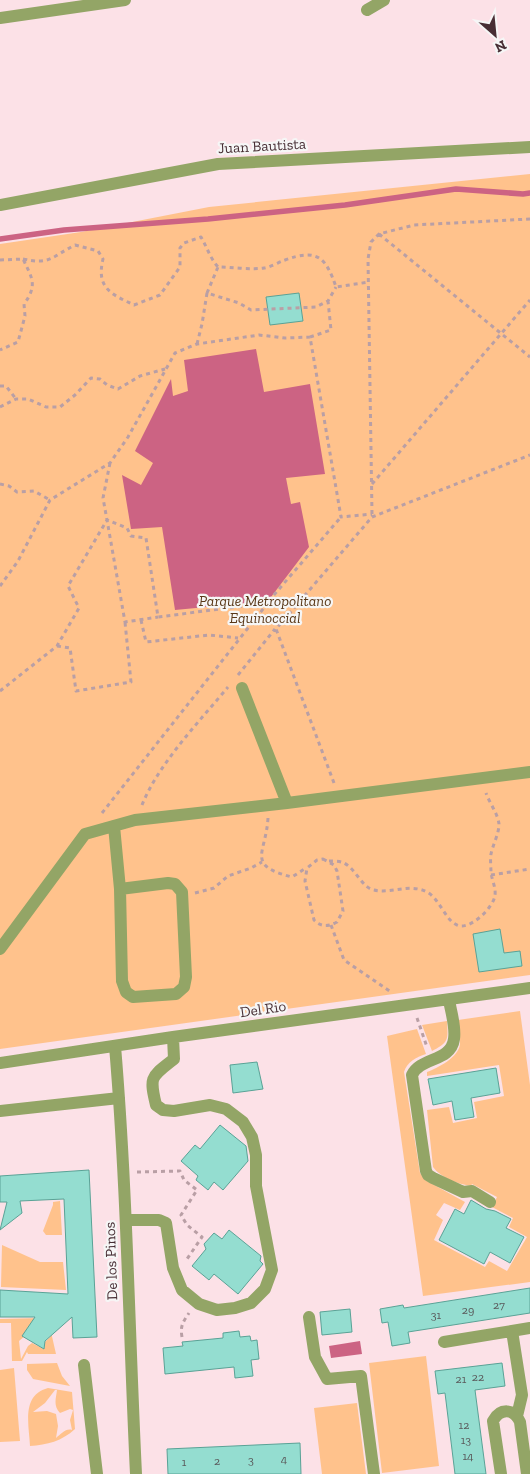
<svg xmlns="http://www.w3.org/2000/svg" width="530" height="1474" font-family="'Zilla Slab',serif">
  <rect width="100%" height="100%" fill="#fce1e7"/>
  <!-- green -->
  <path fill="#ffc28c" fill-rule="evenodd" d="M530,174V975L0,1049V244L81,232L209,207Z
    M520,1011L530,1085V1282L423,1296L387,1036L417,1029L426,1054C416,1057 407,1062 404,1072L420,1173L425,1180L465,1202L460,1210L444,1203L436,1215L443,1220L434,1240L485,1267L489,1261L507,1271L527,1237L509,1227L513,1218L492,1207L497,1197L472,1184L471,1186C458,1184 441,1178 433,1167L427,1110L449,1107L453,1123L477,1118L474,1102L504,1096L499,1065L427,1076V1072C438,1068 459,1057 460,1044C460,1036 459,1027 458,1020Z
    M447,1021C448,1040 449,1042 432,1051L422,1025Z
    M60,1201L62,1235H46L43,1231L53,1205V1202Z
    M2,1245L40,1262H63L66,1290L1,1287Z
    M42,1318L51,1332L56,1354H28L27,1352L22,1361H12L11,1323H0V1319ZM33,1329L51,1336L45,1342L44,1349L32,1343L28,1346L21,1359L19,1341Z
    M426,1356L439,1466L382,1473L369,1363Z
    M57,1363L62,1376L70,1386L33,1379L27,1370V1364Z
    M14,1368L20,1441L0,1442V1370Z
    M48,1388L72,1392L75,1429C62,1441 47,1445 30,1446C29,1425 21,1395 48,1388ZM55,1390H57C56,1399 53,1405 60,1413L70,1409L73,1410L70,1420L72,1430C66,1428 61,1434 56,1438L58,1426L56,1414L47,1411L33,1412L45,1403Z
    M357,1403L366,1474H322L314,1408Z"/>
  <!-- water -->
  <path fill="#cc6383" d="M256,349L264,392L310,384L325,474L286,478L291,504L300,502L309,547L268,601L175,610L162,527L131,529L122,475L141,485L153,463L135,451L171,379L173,396L188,391L184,360Z
    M360,1341L362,1354L331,1358L329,1346Z"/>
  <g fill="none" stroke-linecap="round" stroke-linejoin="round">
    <!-- stream -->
    <path stroke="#cc6383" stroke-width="5.5" d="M0,239L64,230L208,219L345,205L456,189L523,194L530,193"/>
  </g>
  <!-- building -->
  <path fill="#94ddd0" stroke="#5aa296" d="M299,293L303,321L270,325L266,297Z
    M500,929L504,953L520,951L522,966L479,972L473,934Z
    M257,1062L263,1089L233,1093L230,1065Z
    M496,1068L500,1093L471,1098L474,1117L455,1120L452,1101L433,1105L428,1079Z
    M220,1125L246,1146L248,1161L223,1190L214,1182L208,1190L196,1180L198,1176L181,1161L195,1145L200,1149Z
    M89,1170L97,1337L73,1338L72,1317L45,1341L44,1349L22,1336L35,1317H0V1290L68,1294L64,1199L20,1201L22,1213L0,1230L7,1202H0V1176Z
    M471,1200L486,1209L495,1211L511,1219L506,1228L524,1237L510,1263L490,1252L484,1264L439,1240L455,1209L464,1214Z
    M229,1230L261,1256L260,1261L263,1264L238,1294L214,1274L209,1280L192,1266L206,1249L204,1244L214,1233L222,1239Z
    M530,1288V1313L408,1332L410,1343L392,1346L388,1322L382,1323L380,1309L403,1305L404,1308Z
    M350,1309L352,1332L322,1335L320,1312Z
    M239,1331L240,1337L250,1336L251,1341L257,1340L259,1359L251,1360L253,1376L235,1378L234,1367L165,1374L163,1348L183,1346L182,1342L223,1338V1333Z
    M502,1363L505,1386L475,1390L486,1474H455L445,1393L438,1394L435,1371Z
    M300,1443L301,1474H168L167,1449Z"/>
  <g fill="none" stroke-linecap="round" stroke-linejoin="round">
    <!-- path -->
    <path stroke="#b99fa5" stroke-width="3" stroke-dasharray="4 4" stroke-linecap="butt" d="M379,234L530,357
      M23,259C51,265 51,257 75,245L98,251L103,259C96,288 111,294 134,305L160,295L180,267V248L184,243L201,237C207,247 210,258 218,267C230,267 253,270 264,268C271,267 279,262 285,260C318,248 326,258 336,287L369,282
      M0,260L23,259C32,278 38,285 24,304L25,316L18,342L0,350
      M207,293L218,267
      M310,337L331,330L328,301
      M197,344L202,324L207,293L239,303L251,310L316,307L328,301L336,287
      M0,386H6L16,399
      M0,407L16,399H28L46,407H60L75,395L91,378L100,379L107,385L118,389L140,376L165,369
      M110,463L103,498L107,520L127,528L131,536L146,538L158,617L267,603L341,517
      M0,484L9,486L17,492L34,491L50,500
      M372,484L530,300
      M372,514L368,259L371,242L379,234L414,225L530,219
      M0,586L18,561L50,500L110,463L128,437L175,353L197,344L259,335L285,338L310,337L341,517L372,514
      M141,620L146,642L209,635L238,638
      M57,646L70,648L76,691L131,682L125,622
      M238,675L275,629
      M0,691L57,646L79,608L68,586L107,520L125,622L158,617
      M334,783L276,629L372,517L530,455
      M142,805C159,763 199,722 228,687
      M102,813L267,604
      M268,818C266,854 245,865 292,877L306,868
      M323,859L334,865L337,871L343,911L337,922C328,927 321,927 314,920L305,881L307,868L317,860Z
      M329,861C334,861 340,861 344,863C356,869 362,888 374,890C391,894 410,883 427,892C440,899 445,920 457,925C470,931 494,907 495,895C496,888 492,880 491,873C491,867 490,859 491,854C493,844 499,834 499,824C498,814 489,802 486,793
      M491,875L530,869
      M195,893L214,888L228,876L251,868L262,862
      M331,925L344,960L391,992
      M417,1018L427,1047
      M137,1172L180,1171L184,1180L197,1190L181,1215L187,1225L202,1237L187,1259
      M182,1337C180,1326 183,1322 189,1313"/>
    <!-- minor -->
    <path stroke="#93a566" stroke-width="12" d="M367,10L384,0
      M0,18L125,0
      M0,205L218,164L530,147
      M242,688L287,803
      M114,826L120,889L122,981L126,992L133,997L176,994L184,987L186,977L182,892L175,884L168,883L120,889
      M0,949L85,834L135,820L287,803L530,772
      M449,1000C451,1012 456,1027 454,1039C451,1062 420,1057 412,1075L426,1171L428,1175L433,1178L463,1192L472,1191L490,1202
      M115,1046C127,1189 129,1331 136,1474
      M0,1063L173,1037L530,988
      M0,1111L119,1098
      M126,1220H159L166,1223L173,1268L182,1290L199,1304L217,1310L235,1308L251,1303L265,1289L272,1270L256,1186V1155L252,1137L243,1122L226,1109L210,1105L174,1111L163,1110L156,1105C149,1076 151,1077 174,1059L173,1037
      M309,1317L315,1357L327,1379L361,1376L374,1474
      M512,1331L522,1395L517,1416
      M444,1342L530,1328
      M84,1365L97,1474
      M501,1474L493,1421C500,1408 514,1408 520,1422L527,1474"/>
  </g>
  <g text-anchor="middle" stroke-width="4.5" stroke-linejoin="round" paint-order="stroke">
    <!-- number labels -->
    <g font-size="12" fill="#5a5a5b">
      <text x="499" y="1309">27</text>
      <text x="468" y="1314">29</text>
      <text x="436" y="1319">31</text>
      <text x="478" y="1381">22</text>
      <text x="461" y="1383">21</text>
      <text x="464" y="1429">12</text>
      <text x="466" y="1444">13</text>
      <text x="468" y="1460">14</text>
      <text x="284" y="1463">4</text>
      <text x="251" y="1464">3</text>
      <text x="217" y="1465">2</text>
      <text x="184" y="1466">1</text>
    </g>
    <!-- street labels -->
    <g font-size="15" fill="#472e34" stroke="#f6f6f6">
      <text transform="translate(262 146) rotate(-3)" y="5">Juan Bautista</text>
      <text transform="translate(263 1009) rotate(-8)" y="5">Del Rio</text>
      <text transform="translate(111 1261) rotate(-92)" y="5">De los Pinos</text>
    </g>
    <!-- park labels -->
    <g font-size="15" font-style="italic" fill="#5a3818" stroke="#f6f6f6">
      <text x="265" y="606">Parque Metropolitano<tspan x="265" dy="17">Equinoccial</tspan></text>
    </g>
  </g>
  <!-- north arrow -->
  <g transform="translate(495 35) rotate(153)" stroke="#f6f6f6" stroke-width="4" paint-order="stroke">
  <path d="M0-4L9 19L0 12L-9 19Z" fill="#472e34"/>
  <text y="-8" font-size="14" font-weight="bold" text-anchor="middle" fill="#472e34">N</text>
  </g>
</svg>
